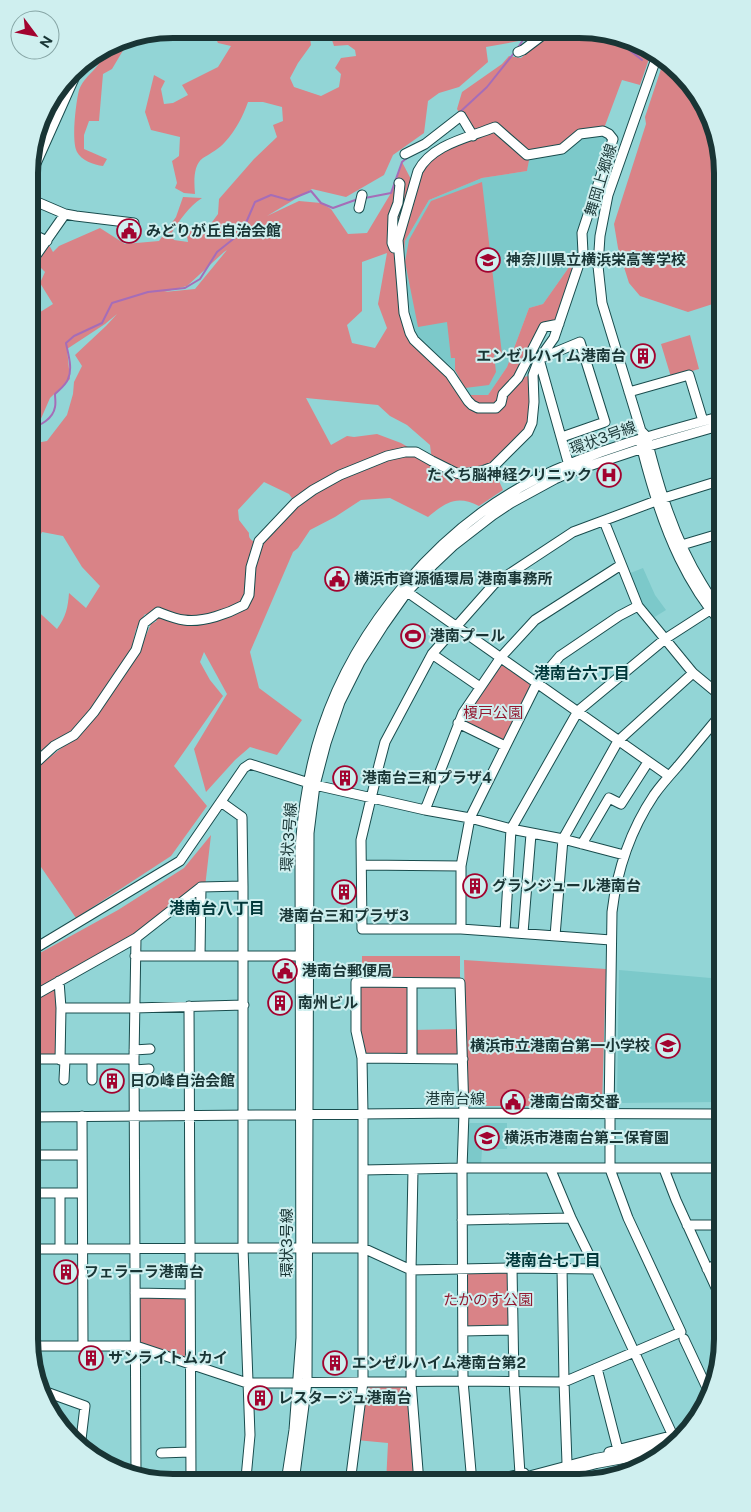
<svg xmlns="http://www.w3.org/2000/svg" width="751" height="1512" font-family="'Public Sans','Noto Sans JP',sans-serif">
  <rect width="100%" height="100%" fill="#92d5d6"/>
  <!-- built -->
  <path fill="#7cc9ca" d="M606,135L608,140L579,253L543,304L529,308L507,367L488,395H468L455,370L414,335L403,268L405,241L429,200L482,178L527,171L529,158L564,153L582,139Z
    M643,568L655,595L666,610L653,618L641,604L628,574Z
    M619,970L722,979L716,1102L621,1103L617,1100Z
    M470,1123H507V1149H482L481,1166H468L466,1163L467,1127Z"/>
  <!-- green -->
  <path fill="#d98387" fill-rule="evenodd" d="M217,29L309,30L311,45L298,63L290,78L294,87L321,96L339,87L341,74L335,68L341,58L356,56L355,50L348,45L334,46L331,37L349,35L367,30L522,31L519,41L486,47L488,62L459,87L439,93L428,101L424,133L393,155L384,175L346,197L312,189L267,216L299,201L321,203L331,209L348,234L367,233L391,193L402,162L414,185C416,177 418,168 423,162C435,147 455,142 473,136L457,109L462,92L502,64L509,56L521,58L550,31H606L651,53L640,85L622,80L603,131L580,134L562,149L530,155L527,171L482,178L429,200L405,241L403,268L399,253L402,318L413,338L451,376L469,402L468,395H488L507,367L529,308L543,304L579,253L580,261L559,325L543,327L519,378L533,375L534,402L528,432L493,467L503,490L479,506C456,494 445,503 428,517L390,498L361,500L335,517L310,530L298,548L293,552L250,652L259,688L302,720L277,755L250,747L235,760L206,792L194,749L227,694L204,652L200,662L210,680L223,696L174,766L207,806L171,856L76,918L41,867L29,869V774L75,737L89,720L128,665L143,642L151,624L157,621L145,614L136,629L131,650L91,716L74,735L54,746L29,769V603L57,629C66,617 68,607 69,593L86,608L100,586L82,567L63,536L42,532L33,551L41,582L29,600L30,444L47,441L67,415L73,394L74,382L82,366L75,355L106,326L117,314L105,324L67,349L70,379L50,398L40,421L30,425V378L39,360L33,346L30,347V314L34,316L53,304L40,283L45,272L37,264L49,245L53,252L59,246L100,228L125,244L159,241L176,217L183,197L202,198C188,207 180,220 171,234L174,240L188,242L187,236L189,230L207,229L218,214L219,199L254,159L277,137L273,125L283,121L282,107L263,102H248C243,116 236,130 225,142C219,149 211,153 203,158C193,165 194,182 195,194L184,193L175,188L177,183L172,161L179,156L180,137L151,130L145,112L154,75L165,81L161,89L164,104L173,103L188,95L182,85L218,67L231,46L218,43L214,35ZM227,250L195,289L164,292L187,286L224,252ZM387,253L378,304L387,328L375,348L352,343L347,325L362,311V262ZM306,398L378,405L390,416L407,425L430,445L432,461L401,443L377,434L354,437L347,436L331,445ZM264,482L289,494L297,505L260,544C254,542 248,540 249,533L239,520L238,510Z
    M131,37L112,69L103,74L99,121H89L84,135V149L107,159L103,166C94,165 81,160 77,152C71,141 76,102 79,90C83,79 91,74 98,65C102,59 104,50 110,45C115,39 124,38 131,37Z
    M664,60L673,64L715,127L722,173V301L688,312L640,296L629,283L618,248L614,224L646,124L645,117Z
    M482,182L502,354L494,355L496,372L489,385L465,388L455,370V358H451L447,322L418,327L405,262L409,240L431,201Z
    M690,335L699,369L671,377L661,344Z
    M500,665H503L529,683L530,686L504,740L501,741L463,720Z
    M211,835L205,887L136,938L59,981L60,1060L38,1059L29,1065V959L118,910L184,868Z
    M362,956H460V983H412V1030L462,1029L463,1059L362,1058L356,982L362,983Z
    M464,960L606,969L602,1106H467Z
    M467,1273H508V1328L467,1327Z
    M183,1296L186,1299L187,1356L184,1358L140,1344L138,1297Z
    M363,1382H411L420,1483H386L388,1443L356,1440Z"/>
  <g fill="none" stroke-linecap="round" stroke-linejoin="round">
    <!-- stream -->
    <path stroke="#a56db8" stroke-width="2" d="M623,40L628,49L642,60
      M517,49L529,31
      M664,68L676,72
      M460,112L487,87L514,53
      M365,198L391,193L402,162L408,157
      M30,428C40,426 53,419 55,407C56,403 55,398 55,394C59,390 66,385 68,379C73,368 68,354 66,343L74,336L102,323L112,303L148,292L185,288L200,279L217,252L242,232L255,202L271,195L289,200L311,191L321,203L333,208L358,199"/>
    <!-- minor casing -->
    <g stroke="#194c4d" stroke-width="11">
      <path id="minor" d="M518,52L523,50L548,31
        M657,56L608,195L600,236L598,266L602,303L641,431L646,436C659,488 674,539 702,584C708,594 714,604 722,613
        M405,154L425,144L461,116L473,136
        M30,177L81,63
        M30,199L65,214L76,216L134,223
        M359,208L362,195
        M30,233L47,241
        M394,248L392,243L393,216L398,203L400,184L399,183
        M30,264L65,214
        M559,324L544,327L518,378L503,394L501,403L496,408H478L472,405L468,401L450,374L414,340L410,333L404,313L398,240L418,171C432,144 468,138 495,127L527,155L562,149L580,134L603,131L609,134L613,139L582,233L583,253L580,261L554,338L539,359L570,469
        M629,392L689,375L703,421
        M641,444C644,458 648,471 652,485C667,536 687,583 722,624
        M604,521L638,606L693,673L722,697
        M675,547L722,533
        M403,589L669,776
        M432,654L480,687
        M458,723L505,746
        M29,769L54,746L74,735L94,712L136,650L144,623L158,612C166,615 175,619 184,620C203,623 229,613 244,605L249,595L251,567L259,541L295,503L313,490L340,475L387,456L405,452H416L432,461L456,473L461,474L482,471L493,467L528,432L532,423L534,402L533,375L539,359L580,342L605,422L562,437
        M425,810L463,713L501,657L535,620L621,565
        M582,844L609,798L621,804L648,762
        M362,865L461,866V929L611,940
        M461,866L470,818L537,683L560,656L619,616L638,606
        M461,929H362L361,840L379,765L385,742L432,654L494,584L573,532L664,498L722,480
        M505,932L511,829L578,711L665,639L710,610
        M523,933L531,834
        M555,936L563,839L618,741L693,673
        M136,938L201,887
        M29,952L180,861L244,768L250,764L315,785L425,810L470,818L511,829L563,839L624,855
        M135,956H305
        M200,956L201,887L243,886
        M59,981L61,1008L60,1060
        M29,1001L35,995L136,938L134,1059L136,1474
        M189,1006L191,1482
        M61,1008H134L244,1005
        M134,1050L150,1049
        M362,1058L463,1059
        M412,1058V983
        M29,1065L38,1059H134
        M134,1070L149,1069
        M64,1080L65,1060
        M92,1080V1060
        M82,1116L83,1346
        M29,1117L464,1113L722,1114
        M29,1155H82
        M550,1168L571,1218L596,1269L673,1436
        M719,1168L721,1114
        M664,1169L676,1200L722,1301
        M363,1170L462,1168H722
        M413,1170L411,1270V1382L419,1483
        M29,1193H82
        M462,1220L571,1218
        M687,1225H722
        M29,1249L243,1248H363L411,1270L512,1268L596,1269
        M60,1249V1193
        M512,1268L514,1381L520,1474
        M562,1268L564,1382L567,1463
        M707,1269L722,1262
        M135,1293L190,1294
        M463,1331L513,1330
        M684,1339L707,1388
        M30,1346H136L247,1383L463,1381L564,1382L681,1332L628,1218L610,1169V1119L609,1114L612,912C617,870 630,831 654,795C661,785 670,775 678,766C693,748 707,731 722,713
        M597,1368L618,1450
        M43,1395L49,1393L85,1406L80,1448
        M70,1436L81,1438
        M609,1452L686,1432
        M161,1453L190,1452
        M210,1482L246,1478L250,1435L243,1248V886L242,817L221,802
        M286,1482L294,1430L301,1338L300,848C303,808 309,768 322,729C356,626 439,528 536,479C595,450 659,433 722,416
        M294,1482L307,1382L309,833L315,785L326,743L340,702L360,662L383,626L407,592L434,564L453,546L493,515L511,503L555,479L571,472L649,446L722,425
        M350,1483L363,1382V1114L362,1058L356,1031V982L460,983L464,1113L462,1168L463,1381L472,1483
        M483,1483L524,1473"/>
    </g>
    <!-- highway casing -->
    <g stroke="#194c4d" stroke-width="16">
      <path id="highway" d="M513,1483L596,1461L661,1449"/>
    </g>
    <!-- minor -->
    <use href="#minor" stroke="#fff" stroke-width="9"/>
    <!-- highway -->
    <use href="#highway" stroke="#fff" stroke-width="14"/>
  </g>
  <!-- icons -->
  <defs>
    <g id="civic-ring" transform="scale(1.25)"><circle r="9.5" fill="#cfefef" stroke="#a2032f" stroke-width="1.5"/><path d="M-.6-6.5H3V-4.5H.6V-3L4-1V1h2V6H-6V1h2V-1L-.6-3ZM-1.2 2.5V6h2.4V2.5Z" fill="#a2032f"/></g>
    <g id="school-ring" transform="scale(1.25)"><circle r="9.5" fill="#cfefef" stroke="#a2032f" stroke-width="1.5"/><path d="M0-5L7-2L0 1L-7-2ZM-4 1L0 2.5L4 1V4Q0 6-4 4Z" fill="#a2032f"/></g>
    <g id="building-ring" transform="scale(1.25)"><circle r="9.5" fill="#cfefef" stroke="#a2032f" stroke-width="1.5"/><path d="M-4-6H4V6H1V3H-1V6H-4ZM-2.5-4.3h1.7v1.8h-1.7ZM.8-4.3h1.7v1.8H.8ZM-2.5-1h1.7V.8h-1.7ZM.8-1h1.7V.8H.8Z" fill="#a2032f"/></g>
    <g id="hospital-ring" transform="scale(1.25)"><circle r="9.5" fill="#cfefef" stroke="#a2032f" stroke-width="1.5"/><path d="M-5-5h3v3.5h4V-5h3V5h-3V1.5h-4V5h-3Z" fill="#a2032f"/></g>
    <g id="stadium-ring" transform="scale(1.25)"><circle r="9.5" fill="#cfefef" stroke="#a2032f" stroke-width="1.5"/><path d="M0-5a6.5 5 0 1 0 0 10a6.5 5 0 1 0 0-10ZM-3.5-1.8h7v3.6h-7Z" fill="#a2032f"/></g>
  </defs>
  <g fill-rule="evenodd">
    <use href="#civic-ring" x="129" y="231"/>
    <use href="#school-ring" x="488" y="260"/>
    <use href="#building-ring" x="643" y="356"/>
    <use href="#hospital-ring" x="609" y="475"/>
    <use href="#civic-ring" x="337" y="579"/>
    <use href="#stadium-ring" x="413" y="636"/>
    <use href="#building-ring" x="345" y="778"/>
    <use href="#building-ring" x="475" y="886"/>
    <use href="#building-ring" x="344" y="892"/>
    <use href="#civic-ring" x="285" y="971"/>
    <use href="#building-ring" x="280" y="1003"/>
    <use href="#school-ring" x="668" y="1046"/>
    <use href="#building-ring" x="112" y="1081"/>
    <use href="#civic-ring" x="513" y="1102"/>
    <use href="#school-ring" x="487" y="1138"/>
    <use href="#building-ring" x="66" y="1272"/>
    <use href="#building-ring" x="91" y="1358"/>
    <use href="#building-ring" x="335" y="1363"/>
    <use href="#building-ring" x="260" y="1398"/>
  </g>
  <g text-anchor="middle" stroke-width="4" stroke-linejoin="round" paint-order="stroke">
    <!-- street labels -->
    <g font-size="15" fill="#193535" stroke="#cfefef">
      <text transform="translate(601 180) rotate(-73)" y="5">舞岡上郷線</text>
      <text transform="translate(603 438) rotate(-20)" y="5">環状3号線</text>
      <text transform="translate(289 837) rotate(-86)" y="5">環状3号線</text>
      <text x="455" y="1104">港南台線</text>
      <text transform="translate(287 1243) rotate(-90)" y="5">環状3号線</text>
    </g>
    <!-- poi labels -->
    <g font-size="15" font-weight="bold" fill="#193535" stroke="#cfefef" text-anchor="start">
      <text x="146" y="236">みどりが丘自治会館</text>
      <text x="506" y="265">神奈川県立横浜栄高等学校</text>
      <text x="626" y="361" text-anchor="end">エンゼルハイム港南台</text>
      <text x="592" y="480" text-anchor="end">たぐち脳神経クリニック</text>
      <text x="354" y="584">横浜市資源循環局 港南事務所</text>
      <text x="430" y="641">港南プール</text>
      <text x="362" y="783">港南台三和プラザ4</text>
      <text x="492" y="891">グランジュール港南台</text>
      <text x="344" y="921" text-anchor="middle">港南台三和プラザ3</text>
      <text x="302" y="976">港南台郵便局</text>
      <text x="298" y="1008">南州ビル</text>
      <text x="650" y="1051" text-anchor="end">横浜市立港南台第一小学校</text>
      <text x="130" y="1086">日の峰自治会館</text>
      <text x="530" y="1107">港南台南交番</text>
      <text x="504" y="1143">横浜市港南台第二保育園</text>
      <text x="84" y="1277">フェラーラ港南台</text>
      <text x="108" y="1363">サンライトムカイ</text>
      <text x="352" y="1368">エンゼルハイム港南台第2</text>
      <text x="278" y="1403">レスタージュ港南台</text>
    </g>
    <!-- park labels -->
    <g font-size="15" fill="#931930" stroke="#cfefef">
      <text x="493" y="718">榎戸公園</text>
      <text x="488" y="1305">たかのす公園</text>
    </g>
    <!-- neighbourhood labels -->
    <g font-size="16" font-weight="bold" fill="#003739" stroke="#cfefef">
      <text x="582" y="679">港南台六丁目</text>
      <text x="217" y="914">港南台八丁目</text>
      <text x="553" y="1266">港南台七丁目</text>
    </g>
  </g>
  <!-- crop -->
  <path d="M0 0H751V1512H0ZM173 38H579A135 135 0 0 1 714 173V1339A135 135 0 0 1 579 1474H173A135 135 0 0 1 38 1339V173A135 135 0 0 1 173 38Z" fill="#cfefef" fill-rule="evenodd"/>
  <path fill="none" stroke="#193535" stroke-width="6" d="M173 38H579A135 135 0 0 1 714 173V1339A135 135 0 0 1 579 1474H173A135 135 0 0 1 38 1339V173A135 135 0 0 1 173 38Z"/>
  <!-- north arrow -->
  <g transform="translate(35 35) rotate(122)"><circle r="24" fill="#cfefef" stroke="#86a5a5"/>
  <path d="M0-4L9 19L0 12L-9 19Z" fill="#a2032f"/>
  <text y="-8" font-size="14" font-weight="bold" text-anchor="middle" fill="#193535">N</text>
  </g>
</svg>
